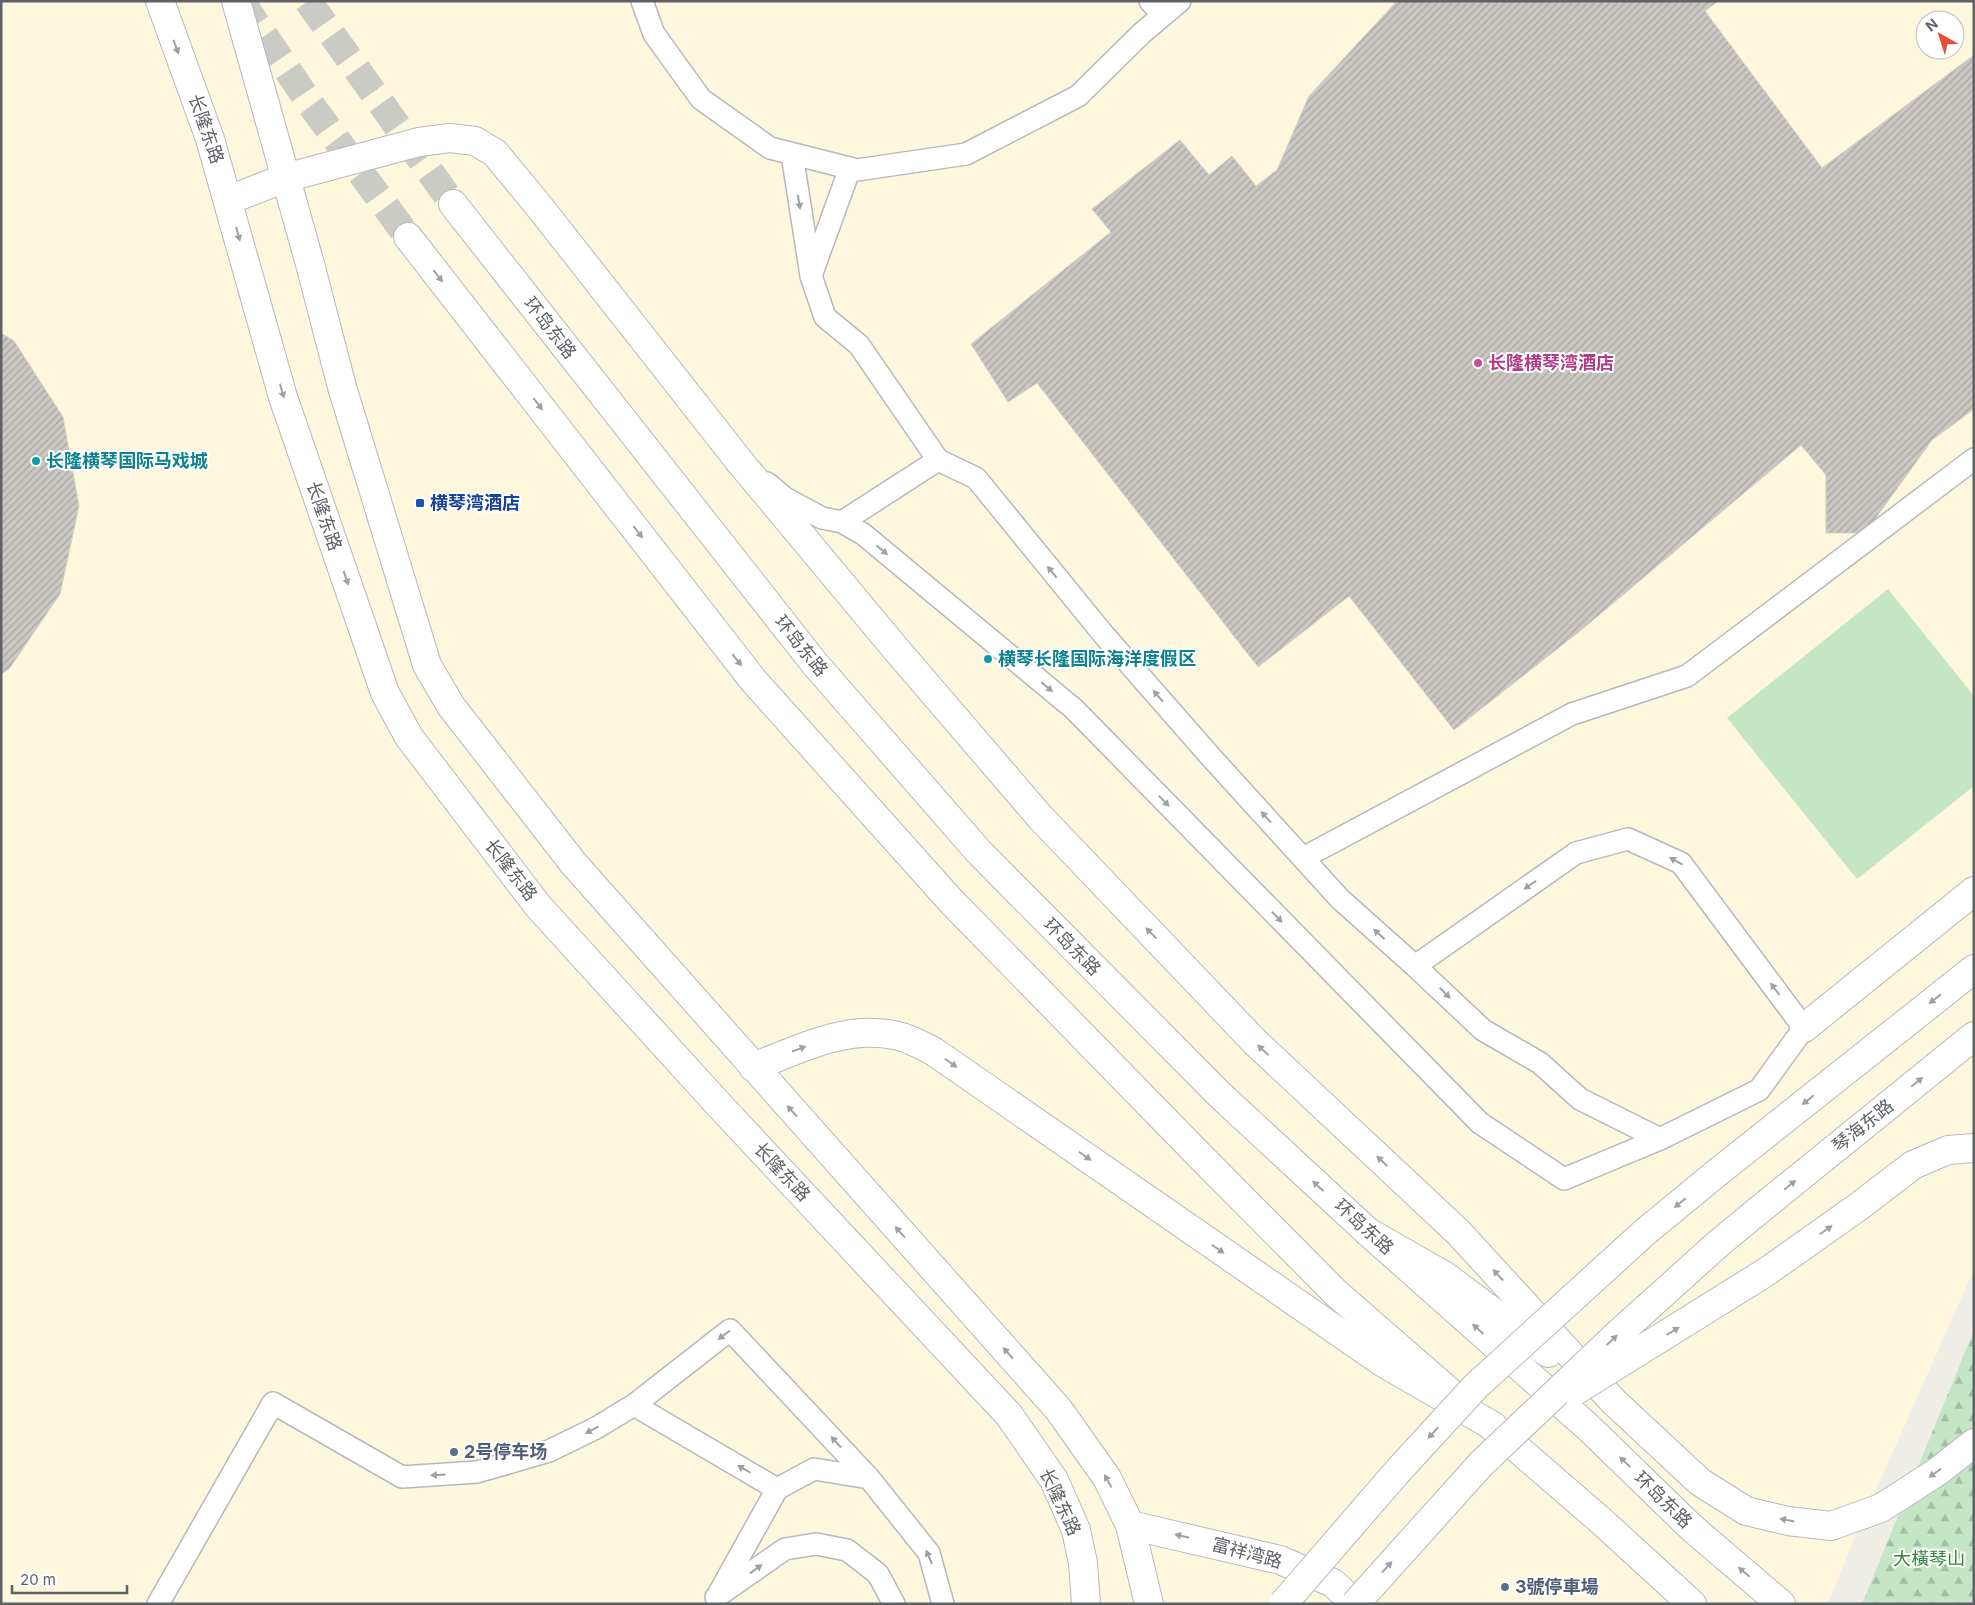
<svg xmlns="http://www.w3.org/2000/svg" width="1975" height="1605" font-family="Inter,'Noto Sans SC',sans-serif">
  <defs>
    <pattern id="forest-firs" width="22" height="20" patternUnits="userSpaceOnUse" patternTransform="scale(1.25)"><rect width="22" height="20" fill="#c4e6c5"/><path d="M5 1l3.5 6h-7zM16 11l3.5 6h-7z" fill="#a2bea4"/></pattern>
    <pattern id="building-hatch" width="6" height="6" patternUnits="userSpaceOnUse" patternTransform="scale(1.25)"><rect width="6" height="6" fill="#cbc8c3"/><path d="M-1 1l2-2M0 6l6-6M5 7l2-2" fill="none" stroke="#a8a6a2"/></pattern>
  </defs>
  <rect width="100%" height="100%" fill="#efeee6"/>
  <!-- commercial -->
  <path fill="#fdf7de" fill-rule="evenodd" d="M1,1H1974V1269L1852,1544L1828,1604H1ZM1925,20H1955V50H1925Z"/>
  <!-- forest -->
  <path fill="url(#forest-firs)" d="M1974,1330V1604H1862Z"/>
  <!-- garden -->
  <path fill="#c4e6c5" d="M1888,589L1974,696V786L1857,879L1727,718Z"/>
  <!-- building -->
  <path fill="url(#building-hatch)" stroke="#d4d0c5" d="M1397,1H1718L1705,11L1822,168L1974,55V409L1932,440L1865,533H1826V475L1801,445L1580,631L1454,730L1349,596L1258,667L1037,383L1008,402L971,344L1111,232L1092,209L1180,140L1209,175L1232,156L1256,186L1277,170L1309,96Z
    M1,333L14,341L63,417L79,506L60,594L9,669L1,674Z"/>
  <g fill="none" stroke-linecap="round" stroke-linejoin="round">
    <!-- minor-tunnel -->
    <path stroke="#cbcbc6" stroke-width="28" stroke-dasharray="28 14" stroke-linecap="butt" d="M241,1L311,105L408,237
      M308,1L453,204"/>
    <!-- service casing -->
    <g stroke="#b6b8bc" stroke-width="24">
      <path id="service" d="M642,1L654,34L701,99L770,148L857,170L966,154L1078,96L1142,33L1180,1
        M1150,1L1163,15
        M792,154L811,276L825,317L859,345L938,460L976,478L1104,635L1210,756L1340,899L1415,966
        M812,273L850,168
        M767,483L785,498L822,518L842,522L863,534L1074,709L1480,1123L1564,1179L1660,1139L1759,1090L1804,1028L1681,863L1628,839L1576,853L1415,966L1483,1030L1540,1063L1580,1099L1660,1139
        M842,522L938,460
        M1303,858L1572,714L1687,676L1974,459
        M634,1405L777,1489L814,1469L869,1478
        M719,1593L777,1489
        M716,1597L785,1549L816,1544L847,1550L878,1574L894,1604
        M158,1604L273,1403L402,1477L477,1472L549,1451L596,1428L634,1405L730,1330L869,1478L929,1553L943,1604"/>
    </g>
    <!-- minor casing -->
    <g stroke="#b6b8bc" stroke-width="30">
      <path id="minor" d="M229,200L285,178L419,142L450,138L475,141L495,153L538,205L740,462
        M453,204L815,664L979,852L1220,1095L1368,1232L1590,1429L1692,1528L1781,1604
        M408,237L753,680L951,901L1198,1154L1336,1293L1452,1394
        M1804,1028L1974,891
        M1489,1424L1599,1519L1692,1604
        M1130,1525L1149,1604"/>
    </g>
    <!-- tertiary casing -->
    <g stroke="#b6b8bc" stroke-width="30">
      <path id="tertiary" d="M740,462L895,648L1040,817L1255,1042L1458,1232L1613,1401L1700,1482L1746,1511L1788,1521L1831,1526L1881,1508L1937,1472L1974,1443
        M753,1067C798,1050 844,1025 894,1035C907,1037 921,1045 933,1051L1382,1362L1493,1426
        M1718,1172L1974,969
        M1753,1215L1974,1036
        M1368,1232L1445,1276L1548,1353
        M1786,1258L1858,1207L1913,1165L1948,1150L1974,1148"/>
    </g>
    <!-- secondary casing -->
    <g stroke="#b5b8bd" stroke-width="30">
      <path id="secondary" d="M160,1L210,139L283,397L385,693L409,737L538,906L720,1106L1009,1415L1054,1480L1076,1530L1083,1563L1086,1604
        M236,1L310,264L342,387L427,665L451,706L574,864L1059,1410L1107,1478L1130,1525L1280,1560L1333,1583L1355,1604"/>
    </g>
    <!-- service -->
    <use href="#service" stroke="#fff" stroke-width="21"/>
    <!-- minor -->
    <use href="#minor" stroke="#fff" stroke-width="28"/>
    <!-- tertiary -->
    <use href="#tertiary" stroke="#fff" stroke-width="28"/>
    <!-- secondary -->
    <use href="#secondary" stroke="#fff" stroke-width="28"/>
    <!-- tertiary-bridge casing -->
    <g stroke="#b6b8bc" stroke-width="30" stroke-linecap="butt">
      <path id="tertiary-bridge" d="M1575,1391L1763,1274L1786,1258
        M1283,1604L1397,1472L1476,1386L1645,1232L1718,1172
        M1355,1604L1481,1464L1618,1334L1719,1243L1753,1215"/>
    </g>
    <!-- tertiary-bridge -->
    <use href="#tertiary-bridge" stroke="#fff" stroke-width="28"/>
  </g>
  <!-- one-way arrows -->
  <defs><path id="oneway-solid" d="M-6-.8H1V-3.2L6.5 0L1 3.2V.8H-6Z" transform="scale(1.25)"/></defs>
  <g fill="#9ea0a3">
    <use href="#oneway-solid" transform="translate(176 47) rotate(70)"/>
    <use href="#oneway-solid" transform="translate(799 202) rotate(81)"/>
    <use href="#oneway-solid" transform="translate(238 234) rotate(75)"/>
    <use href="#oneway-solid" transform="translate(438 276) rotate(52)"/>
    <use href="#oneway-solid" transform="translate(282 391) rotate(74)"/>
    <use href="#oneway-solid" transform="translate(538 404) rotate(52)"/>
    <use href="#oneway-solid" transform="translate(638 532) rotate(52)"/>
    <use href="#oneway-solid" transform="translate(882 550) rotate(40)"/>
    <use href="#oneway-solid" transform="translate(1052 572) rotate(-129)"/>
    <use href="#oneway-solid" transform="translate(346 578) rotate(71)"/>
    <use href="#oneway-solid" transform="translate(737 660) rotate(52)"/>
    <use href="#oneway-solid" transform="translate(1047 687) rotate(40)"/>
    <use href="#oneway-solid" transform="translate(1158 696) rotate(-131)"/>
    <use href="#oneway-solid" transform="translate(1164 801) rotate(46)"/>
    <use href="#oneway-solid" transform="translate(1266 817) rotate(-132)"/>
    <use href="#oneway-solid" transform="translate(1676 861) rotate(-151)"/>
    <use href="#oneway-solid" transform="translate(1530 885) rotate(145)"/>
    <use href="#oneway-solid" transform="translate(1277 917) rotate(46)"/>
    <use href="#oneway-solid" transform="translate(1151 933) rotate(-134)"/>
    <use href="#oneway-solid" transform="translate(1379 934) rotate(-138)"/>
    <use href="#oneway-solid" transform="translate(1775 989) rotate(-127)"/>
    <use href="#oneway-solid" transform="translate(1445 993) rotate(44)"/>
    <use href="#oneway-solid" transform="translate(1935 999) rotate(142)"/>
    <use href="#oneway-solid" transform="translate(799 1049) rotate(-21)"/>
    <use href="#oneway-solid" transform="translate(1263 1050) rotate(-137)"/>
    <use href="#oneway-solid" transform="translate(951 1063) rotate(35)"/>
    <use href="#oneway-solid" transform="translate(1917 1082) rotate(-39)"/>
    <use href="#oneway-solid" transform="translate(1808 1100) rotate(141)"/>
    <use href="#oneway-solid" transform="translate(792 1111) rotate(-132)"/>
    <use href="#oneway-solid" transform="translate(1085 1156) rotate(35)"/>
    <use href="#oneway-solid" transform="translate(1382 1161) rotate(-137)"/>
    <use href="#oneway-solid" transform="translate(1790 1185) rotate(-39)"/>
    <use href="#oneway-solid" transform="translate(1318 1186) rotate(-137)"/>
    <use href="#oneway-solid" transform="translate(1680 1203) rotate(141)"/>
    <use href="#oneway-solid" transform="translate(1826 1230) rotate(-35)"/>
    <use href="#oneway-solid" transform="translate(900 1232) rotate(-132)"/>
    <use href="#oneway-solid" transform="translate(1218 1249) rotate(35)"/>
    <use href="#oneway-solid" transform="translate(1498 1275) rotate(-133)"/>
    <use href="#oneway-solid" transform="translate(1478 1329) rotate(-138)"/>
    <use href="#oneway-solid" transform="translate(1673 1331) rotate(-32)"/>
    <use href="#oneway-solid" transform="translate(724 1335) rotate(143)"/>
    <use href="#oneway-solid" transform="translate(1612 1340) rotate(-43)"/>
    <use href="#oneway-solid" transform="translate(1008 1353) rotate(-132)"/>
    <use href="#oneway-solid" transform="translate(592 1430) rotate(152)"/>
    <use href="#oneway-solid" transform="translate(1433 1433) rotate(132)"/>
    <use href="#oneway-solid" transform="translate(836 1442) rotate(-133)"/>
    <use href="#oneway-solid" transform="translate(1625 1462) rotate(-136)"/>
    <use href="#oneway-solid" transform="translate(744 1469) rotate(-150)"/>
    <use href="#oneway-solid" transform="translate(1935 1473) rotate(145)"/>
    <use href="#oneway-solid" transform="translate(438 1475) rotate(176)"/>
    <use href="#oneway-solid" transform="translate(1108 1481) rotate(-119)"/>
    <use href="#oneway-solid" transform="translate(1787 1520) rotate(-169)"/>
    <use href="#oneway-solid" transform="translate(1182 1536) rotate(-167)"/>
    <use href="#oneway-solid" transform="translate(929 1557) rotate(-113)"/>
    <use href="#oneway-solid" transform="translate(1387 1567) rotate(-48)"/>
    <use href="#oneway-solid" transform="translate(756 1569) rotate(-36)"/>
    <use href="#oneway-solid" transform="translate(1744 1572) rotate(-140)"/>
  </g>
  <!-- markers -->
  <circle fill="#d1479c" stroke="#fff" stroke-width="2" cx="1478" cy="363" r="5"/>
  <g fill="#0f9aa8" stroke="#fff" stroke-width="2">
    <circle cx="36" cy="461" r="5"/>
    <circle cx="988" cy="659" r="5"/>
  </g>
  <rect fill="#1a4fb4" stroke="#fff" stroke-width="2" x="415" y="498" width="10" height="10" rx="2.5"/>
  <g fill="#5c6f8a" stroke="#fff" stroke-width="2">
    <circle cx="454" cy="1452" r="5"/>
    <circle cx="1505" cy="1587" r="5"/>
  </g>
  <g text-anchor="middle" stroke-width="4" stroke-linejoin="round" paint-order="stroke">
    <!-- street labels -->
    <g font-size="18" fill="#5e6166" stroke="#fff">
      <text transform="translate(206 129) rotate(71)" y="6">长隆东路</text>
      <text transform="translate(550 328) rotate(52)" y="6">环岛东路</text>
      <text transform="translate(324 516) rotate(71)" y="6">长隆东路</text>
      <text transform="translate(801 646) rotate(51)" y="6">环岛东路</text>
      <text transform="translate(511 870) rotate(52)" y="6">长隆东路</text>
      <text transform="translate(1072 947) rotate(45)" y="6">环岛东路</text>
      <text transform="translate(1863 1126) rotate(-39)" y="6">琴海东路</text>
      <text transform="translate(782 1172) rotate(47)" y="6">长隆东路</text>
      <text transform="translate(1364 1227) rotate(42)" y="6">环岛东路</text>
      <text transform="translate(1663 1500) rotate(44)" y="6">环岛东路</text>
      <text transform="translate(1060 1502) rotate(65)" y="6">长隆东路</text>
      <text transform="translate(1247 1553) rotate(15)" y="6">富祥湾路</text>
    </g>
    <!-- hotel labels -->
    <g font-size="18" font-weight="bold" fill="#b23c85" stroke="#fff" text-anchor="start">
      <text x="1488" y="369">长隆横琴湾酒店</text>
    </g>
    <!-- culture labels -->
    <g font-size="18" font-weight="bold" fill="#0d838f" stroke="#fff" text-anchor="start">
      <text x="46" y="467">长隆横琴国际马戏城</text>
      <text x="998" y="665">横琴长隆国际海洋度假区</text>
    </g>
    <!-- transit labels -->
    <g font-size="18" font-weight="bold" fill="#164399" stroke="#fff" text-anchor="start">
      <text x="430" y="509">横琴湾酒店</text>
    </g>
    <!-- service labels -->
    <g font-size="18" font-weight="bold" fill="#4e5e75" stroke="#fff" text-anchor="start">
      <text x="464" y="1458">2号停车场</text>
      <text x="1515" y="1593">3號停車場</text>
    </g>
    <!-- park labels -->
    <g font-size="18" fill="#38823f" stroke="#fff">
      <text x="1929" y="1565">大橫琴山</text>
    </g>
  </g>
  <!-- border -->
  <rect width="1975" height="1605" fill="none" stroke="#5e6166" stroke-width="5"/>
  <!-- north arrow -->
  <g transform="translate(1940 35) rotate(321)"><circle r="24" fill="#ffffff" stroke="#bfc0c2"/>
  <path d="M0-4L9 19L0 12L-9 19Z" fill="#e34e39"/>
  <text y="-8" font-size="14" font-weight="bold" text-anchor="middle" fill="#5e6166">N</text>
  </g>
  <!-- scale -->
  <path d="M12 1585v8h115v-8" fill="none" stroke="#5e6166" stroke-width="2.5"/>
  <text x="20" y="1585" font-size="15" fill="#5e6166" stroke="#ffffff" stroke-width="4" paint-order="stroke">20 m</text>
</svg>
